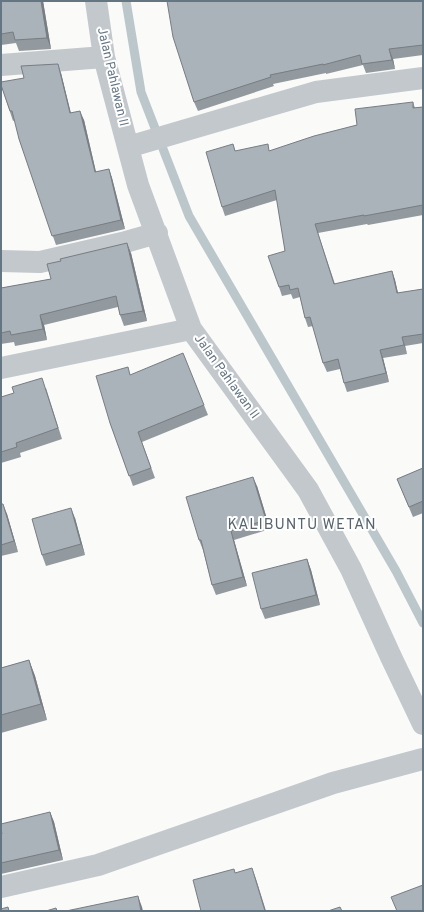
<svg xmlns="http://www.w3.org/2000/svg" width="424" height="912" viewBox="0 0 424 912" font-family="Overpass,sans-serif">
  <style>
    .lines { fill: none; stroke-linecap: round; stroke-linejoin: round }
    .stream { stroke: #bbc7cb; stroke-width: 9 }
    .minor { stroke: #c3c8cc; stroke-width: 22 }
    .wall { fill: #929a9f }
    .shaded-wall { fill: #777d82 }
    .building { fill: #aab3b9; stroke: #777d82 }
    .labels { text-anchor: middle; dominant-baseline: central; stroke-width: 4; stroke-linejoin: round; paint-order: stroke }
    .street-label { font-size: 13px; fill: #657683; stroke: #fff }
    .quarter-label { font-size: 15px; letter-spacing: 1px; fill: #57646e; stroke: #fff }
  </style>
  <rect width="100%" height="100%" fill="#fafaf8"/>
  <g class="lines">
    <!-- stream -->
    <path class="stream" d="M 126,1 L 141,92 L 189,216 L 396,571 L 423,623"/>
    <!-- minor -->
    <path class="minor" d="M 96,1 L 104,57 L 138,185 L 191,329 L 308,490 L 351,569 L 391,657 L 423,724
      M 1,65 L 104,57
      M 128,147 L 316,92 L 423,78
      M 1,261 L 40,262 L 122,243 L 157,233
      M 1,368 L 191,329
      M 1,887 L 98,865 L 333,783 L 423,759"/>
  </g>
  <!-- wall -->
  <path class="wall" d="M 1,1 L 43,1 L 51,49 L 19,51 L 16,43 L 1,45 Z
    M 423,1 L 423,55 L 393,59 L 395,69 L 366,73 L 363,65 L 326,74 L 326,73 L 273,84 L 274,86 L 198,111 L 194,102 Z
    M 61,73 L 71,113 L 84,120 L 96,172 L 109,169 L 112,178 L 125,229 L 56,245 L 19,139 L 15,120 L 13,121 L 1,85 L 24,78 Z
    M 413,102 L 415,108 L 423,107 L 423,215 L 368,225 L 367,224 L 318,233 L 335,284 L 392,271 L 395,280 L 398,293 L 423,289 L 423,343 L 405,346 L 407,354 L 383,358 L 389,382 L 347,392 L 344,383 L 340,369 L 327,372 L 323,363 L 313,326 L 308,327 L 305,318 L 300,297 L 293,299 L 291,294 L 282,296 L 279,287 L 285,251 L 277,200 L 225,216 L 222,207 L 233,144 L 235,151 L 270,151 L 357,125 Z
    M 131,253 L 147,321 L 124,326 L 120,315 L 118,307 L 44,325 L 47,340 L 15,346 L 14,342 L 1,344 L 1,288 L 51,279 Z
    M 130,375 L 204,405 L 208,415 L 142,442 L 155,478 L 133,486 L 110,423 Z
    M 46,388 L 62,439 L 20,453 L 21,457 L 1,463 L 1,397 Z
    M 423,468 L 423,513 L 413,517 L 397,479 Z
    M 257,486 L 270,529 L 234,540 L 247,586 L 216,595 L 212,585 L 203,550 L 199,540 Z
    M 1,504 L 7,514 L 18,552 L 1,556 Z
    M 75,518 L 85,555 L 46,566 L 42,555 Z
    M 307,559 L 311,570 L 320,605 L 265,619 L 261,609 Z
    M 29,660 L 35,676 L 47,720 L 1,733 L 1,668 Z
    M 50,812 L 54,822 L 63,860 L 1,874 L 1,835 Z"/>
  <!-- shaded-wall -->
  <path class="shaded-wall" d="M 41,1 L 43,1 L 51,49 L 47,38 Z
    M 389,49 L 393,59 L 395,69 L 392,60 Z
    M 58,64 L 61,73 L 73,123 L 70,113 Z
    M 80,111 L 84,120 L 98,181 L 95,172 Z
    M 109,169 L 112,178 L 125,229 L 121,220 Z
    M 127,243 L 131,253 L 147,321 L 143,311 Z
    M 392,271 L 395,280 L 400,302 L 397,293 Z
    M 40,315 L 44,325 L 47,340 L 43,329 Z
    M 402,337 L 405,346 L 407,354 L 404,345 Z
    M 380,350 L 383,358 L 389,382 L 386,373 Z
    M 253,477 L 257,486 L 270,529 L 266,520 Z
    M 3,504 L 7,514 L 18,552 L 14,541 Z
    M 71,508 L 75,518 L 85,555 L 81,544 Z
    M 231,531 L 234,540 L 247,586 L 243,577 Z
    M 307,559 L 311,570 L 320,605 L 316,595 Z
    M 29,660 L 35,676 L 47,720 L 41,704 Z
    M 50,812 L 54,822 L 63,860 L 59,850 Z
    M 252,868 L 256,879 L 266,911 L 265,911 Z
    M 138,896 L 142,907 L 143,911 L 141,911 Z"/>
  <!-- building -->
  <path class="building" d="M 1,1 L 41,1 L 47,38 L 15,40 L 13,32 L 1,34 Z
    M 167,1 L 423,1 L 423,45 L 389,49 L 392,60 L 362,64 L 360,55 L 323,65 L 323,64 L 270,75 L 271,77 L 194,102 L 173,37 Z
    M 58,64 L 70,113 L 80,111 L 95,172 L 109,169 L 121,220 L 52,236 L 19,139 L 12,111 L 10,111 L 1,85 L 1,82 L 24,78 L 21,66 Z
    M 413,102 L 413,108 L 423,107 L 423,205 L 364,216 L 364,215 L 315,224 L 334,284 L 392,271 L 397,293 L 423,289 L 423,334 L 402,337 L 404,345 L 380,350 L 386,373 L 344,383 L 338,359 L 323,363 L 310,317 L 305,318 L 298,288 L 290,290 L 289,285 L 279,287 L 268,256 L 285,251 L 275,190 L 222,207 L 206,152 L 233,144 L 235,151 L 268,144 L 269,151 L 314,136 L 357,125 L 355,109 Z
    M 127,243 L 143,311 L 120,315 L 116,296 L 40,315 L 43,329 L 11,335 L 10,331 L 1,333 L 1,288 L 51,279 L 47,264 L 61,261 L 60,259 Z
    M 183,353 L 204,405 L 138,432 L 151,468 L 129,476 L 110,423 L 96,376 L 128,367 L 130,375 Z
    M 42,378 L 58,428 L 16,443 L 17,447 L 1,452 L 1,397 L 14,393 L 12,387 Z
    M 423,468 L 423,501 L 409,507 L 397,479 Z
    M 253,477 L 266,520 L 231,531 L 243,577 L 212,585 L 201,540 L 199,540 L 186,497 Z
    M 1,504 L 3,504 L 14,541 L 1,545 Z
    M 71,508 L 81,544 L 42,555 L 32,519 Z
    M 307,559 L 316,595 L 261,609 L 252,573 Z
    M 29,660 L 41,704 L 1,715 L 1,668 Z
    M 50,812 L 59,850 L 1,863 L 1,835 L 2,834 L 1,830 L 1,824 Z
    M 252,868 L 265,911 L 201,911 L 193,880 L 234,869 L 235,873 Z
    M 423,885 L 423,911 L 397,911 L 391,897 Z
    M 138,896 L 141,911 L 66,911 Z
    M 8,907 L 9,911 L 1,911 L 1,909 Z
    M 340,907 L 342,911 L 328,911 Z
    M 56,908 L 57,911 L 46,911 Z"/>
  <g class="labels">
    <!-- street labels -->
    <g class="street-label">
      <text transform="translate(112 77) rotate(77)">Jalan Pahlawan II</text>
      <text transform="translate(226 377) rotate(54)">Jalan Pahlawan II</text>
    </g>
    <!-- quarter labels -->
    <g class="quarter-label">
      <text x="302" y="525">KALIBUNTU WETAN</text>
    </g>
  </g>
  <!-- border -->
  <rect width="424" height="912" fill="none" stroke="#657683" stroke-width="4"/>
</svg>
